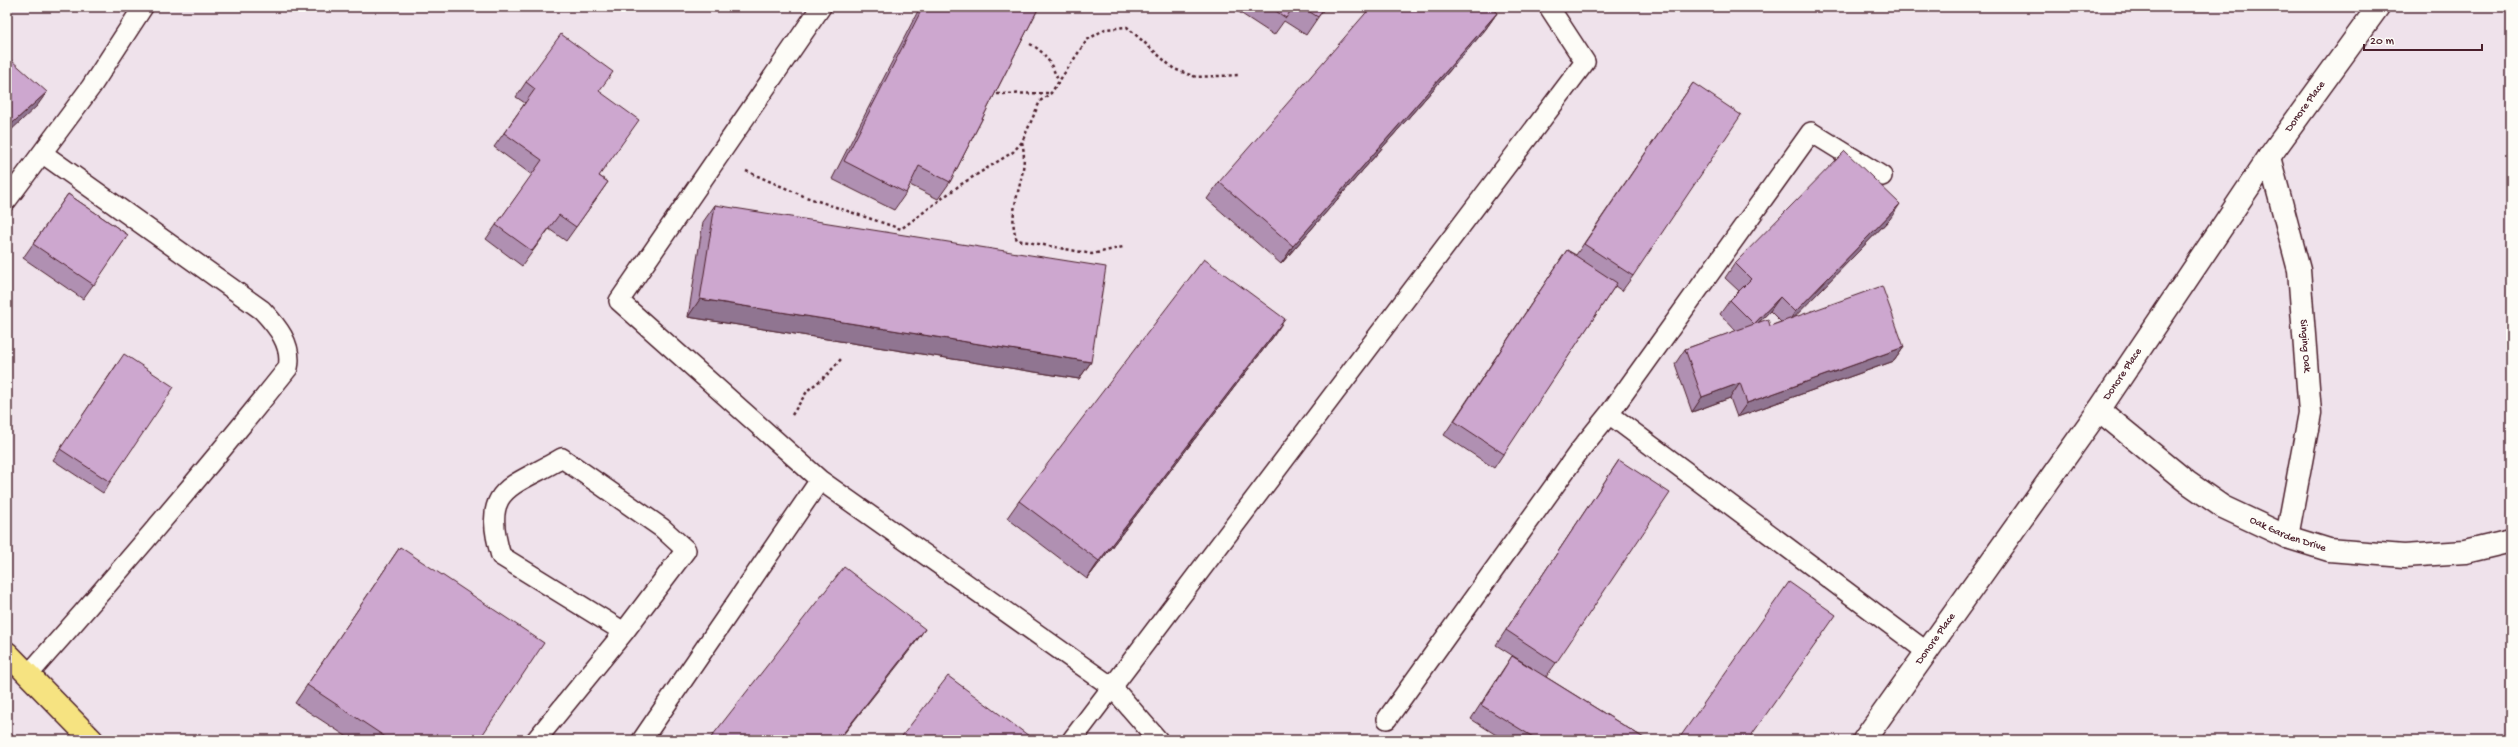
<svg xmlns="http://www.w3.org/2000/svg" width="2518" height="747" viewBox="0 0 2518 747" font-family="'Gochi Hand',sans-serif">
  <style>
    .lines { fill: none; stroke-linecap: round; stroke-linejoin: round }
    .service-casing { stroke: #4a1f2b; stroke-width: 22 }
    .minor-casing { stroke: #4a1f2b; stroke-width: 25 }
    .primary-casing { stroke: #4a1f2b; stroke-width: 25 }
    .path { stroke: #4a1f2b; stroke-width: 2.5; stroke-dasharray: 3 3; stroke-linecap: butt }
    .service { stroke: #fdfcf7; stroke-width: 19 }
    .minor { stroke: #fdfcf7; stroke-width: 22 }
    .primary { stroke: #f6e381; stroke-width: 22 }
    .wall { fill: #b090b2; stroke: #4a1f2b; fill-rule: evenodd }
    .shaded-wall { fill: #907591; stroke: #4a1f2b }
    .building { fill: #cda7cf; stroke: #4a1f2b }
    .labels { text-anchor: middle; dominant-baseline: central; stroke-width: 3; stroke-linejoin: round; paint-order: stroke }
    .street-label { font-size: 11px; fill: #4a1f2b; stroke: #fdfcf7 }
  </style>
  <rect width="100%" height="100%" fill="#efe2eb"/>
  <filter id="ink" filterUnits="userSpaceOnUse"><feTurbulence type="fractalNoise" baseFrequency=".025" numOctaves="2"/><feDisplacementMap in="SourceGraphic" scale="8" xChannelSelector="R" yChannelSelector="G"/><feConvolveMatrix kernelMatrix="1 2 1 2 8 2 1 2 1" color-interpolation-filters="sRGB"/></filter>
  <g filter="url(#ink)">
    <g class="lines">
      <!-- service casing -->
      <g class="service-casing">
        <path id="service" d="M 1882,176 L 1811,132 L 1609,414 L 1927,652
          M 7,200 L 91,87 L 143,7
          M 820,480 L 1112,687 L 1158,740
          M 28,675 C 117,575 204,473 288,368 C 293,345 277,326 262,310 L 42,153
          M 1387,719 L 1580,450 L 1609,414
          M 536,740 L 624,632 L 686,550 L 662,528 L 562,458 C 512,488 480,486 501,556 L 624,632
          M 642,740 L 820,480 L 619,301 L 821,7
          M 1072,740 L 1585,62 L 1549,7"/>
      </g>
      <!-- minor casing -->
      <g class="minor-casing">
        <g id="minor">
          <path id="s1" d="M 2269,157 L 2299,270 L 2310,413 L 2287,537"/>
          <path id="s2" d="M 2099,410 L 2187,482 L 2223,507 L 2287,537 L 2329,550 L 2404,556 L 2465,552 L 2511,541"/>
          <path id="s3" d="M 1864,740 L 2099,410 L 2269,157 L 2378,7"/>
        </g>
      </g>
      <!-- primary casing -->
      <g class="primary-casing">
        <path id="primary" d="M 7,653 L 92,740"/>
      </g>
      <!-- path -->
      <path class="path" d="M 1030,44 C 1046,52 1051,64 1058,80
        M 997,94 L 1050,93
        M 1022,142 C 1031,177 1004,207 1017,240 L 1092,254 L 1123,247
        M 746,171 L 806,197 L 901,229 L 960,185 L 1013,152 L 1022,142 L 1040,101 L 1051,93 L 1087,40 L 1105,29 L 1127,27 L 1174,69 L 1196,77 L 1240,75
        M 792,415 L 808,390 L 827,375 L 841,359"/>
      <!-- service -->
      <use href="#service" class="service"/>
      <!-- minor -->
      <use href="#minor" class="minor"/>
      <!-- primary -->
      <use href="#primary" class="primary"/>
    </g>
    <!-- wall -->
    <path class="wall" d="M 920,7 L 1039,7 L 950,182 L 938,199 L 910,185 L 906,193 L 894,210 L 832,179 Z
      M 1231,7 L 1325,7 L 1306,35 L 1284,21 L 1274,35 Z
      M 1497,13 L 1485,30 L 1281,264 L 1207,199 L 1219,182 Z
      M 526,82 L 599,91 L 599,176 L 608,182 L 566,241 L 549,229 L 522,266 L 486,239 L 532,175 L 494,147 L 525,103 L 516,97 Z
      M 1693,83 L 1633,276 L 1622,291 L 1615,286 L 1494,468 L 1444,435 L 1567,250 L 1576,255 Z
      M 68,194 L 128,235 L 83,299 L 23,258 Z
      M 715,205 L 1091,362 L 1079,379 L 688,317 L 703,222 Z
      M 1890,219 L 1793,318 L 1904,347 L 1894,361 L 1737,417 L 1730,398 L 1692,412 L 1675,364 L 1685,349 L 1736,331 L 1720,314 L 1730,300 L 1739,291 L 1725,278 L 1735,263 ZM 1770,311 L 1781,322 L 1770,326 L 1759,322 Z
      M 1273,337 L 1087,579 L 1007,518 L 1019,501 Z
      M 117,364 L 110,482 L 103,493 L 53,460 Z
      M 1619,460 L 1556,663 L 1546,677 L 1647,740 L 1504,740 L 1471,719 L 1502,671 L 1512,656 L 1532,668 L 1496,645 Z
      M 400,547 L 479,740 L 352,740 L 295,703 Z"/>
    <!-- shaded-wall -->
    <path class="shaded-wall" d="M 1497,13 L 1485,30 L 1281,264 L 1293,246 Z
      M 47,92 L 37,106 L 7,134 L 7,128 Z
      M 1900,204 L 1890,219 L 1785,327 L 1795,312 Z
      M 1780,297 L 1770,311 L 1744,338 L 1754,324 Z
      M 700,299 L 1091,362 L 1079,379 L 688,317 Z
      M 1285,319 L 1273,337 L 1087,579 L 1099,561 Z
      M 1904,347 L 1894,361 L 1737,417 L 1747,403 Z
      M 1740,383 L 1730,398 L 1692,412 L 1702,397 Z
      M 925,629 L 913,646 L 839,740 L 838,740 Z"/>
    <!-- building -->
    <path class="building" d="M 923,7 L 1039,7 L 950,182 L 919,166 L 906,193 L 844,161 Z
      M 1270,7 L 1293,7 L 1286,18 Z
      M 1302,7 L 1325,7 L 1318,17 Z
      M 1371,7 L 1490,7 L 1497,13 L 1293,246 L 1219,182 Z
      M 561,34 L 613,72 L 599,91 L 639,120 L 599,176 L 608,182 L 576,227 L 559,215 L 532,251 L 496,225 L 542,160 L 504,133 L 535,89 L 526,82 Z
      M 11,60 L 47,92 L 7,128 L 7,63 Z
      M 1693,83 L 1741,115 L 1633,276 L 1584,244 Z
      M 1845,151 L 1900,204 L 1795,312 L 1780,297 L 1754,324 L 1730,300 L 1751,279 L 1735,263 Z
      M 68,194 L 128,235 L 94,285 L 33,244 Z
      M 715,205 L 1106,267 L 1091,362 L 700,299 Z
      M 1567,250 L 1617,283 L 1504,454 L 1454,421 Z
      M 1204,259 L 1285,319 L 1099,561 L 1019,501 Z
      M 1882,286 L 1904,347 L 1747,403 L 1740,383 L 1702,397 L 1685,349 L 1768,319 L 1770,326 Z
      M 124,354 L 174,387 L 110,482 L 60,449 Z
      M 1619,460 L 1670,493 L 1556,663 L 1506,630 Z
      M 400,547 L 544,643 L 479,740 L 390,740 L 307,685 Z
      M 844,567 L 925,629 L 838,740 L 709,740 Z
      M 1789,582 L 1836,615 L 1748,740 L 1678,740 Z
      M 1512,656 L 1647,740 L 1538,740 L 1481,705 Z
      M 948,676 L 1029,736 L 1026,740 L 899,740 Z"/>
  </g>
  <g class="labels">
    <!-- street labels -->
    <g class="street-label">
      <text stroke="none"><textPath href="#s3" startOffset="772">Donore Place</textPath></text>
      <text stroke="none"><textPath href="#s1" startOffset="193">Singing Oak</textPath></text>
      <text stroke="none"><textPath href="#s3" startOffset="448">Donore Place</textPath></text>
      <text stroke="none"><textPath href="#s2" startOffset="228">Oak Garden Drive</textPath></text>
      <text stroke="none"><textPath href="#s3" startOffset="124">Donore Place</textPath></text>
    </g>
  </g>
  <!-- margin -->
  <rect width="2518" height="747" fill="none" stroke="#fdfcf7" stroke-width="24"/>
  <rect x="12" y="12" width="2494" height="723" fill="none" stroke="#4a1f2b" stroke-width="1.5" filter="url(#ink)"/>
  <!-- scale -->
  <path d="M2364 44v6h118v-6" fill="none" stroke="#4a1f2b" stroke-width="2"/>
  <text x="2370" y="44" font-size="12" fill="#4a1f2b" stroke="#fdfcf7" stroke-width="3" paint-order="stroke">20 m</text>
</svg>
